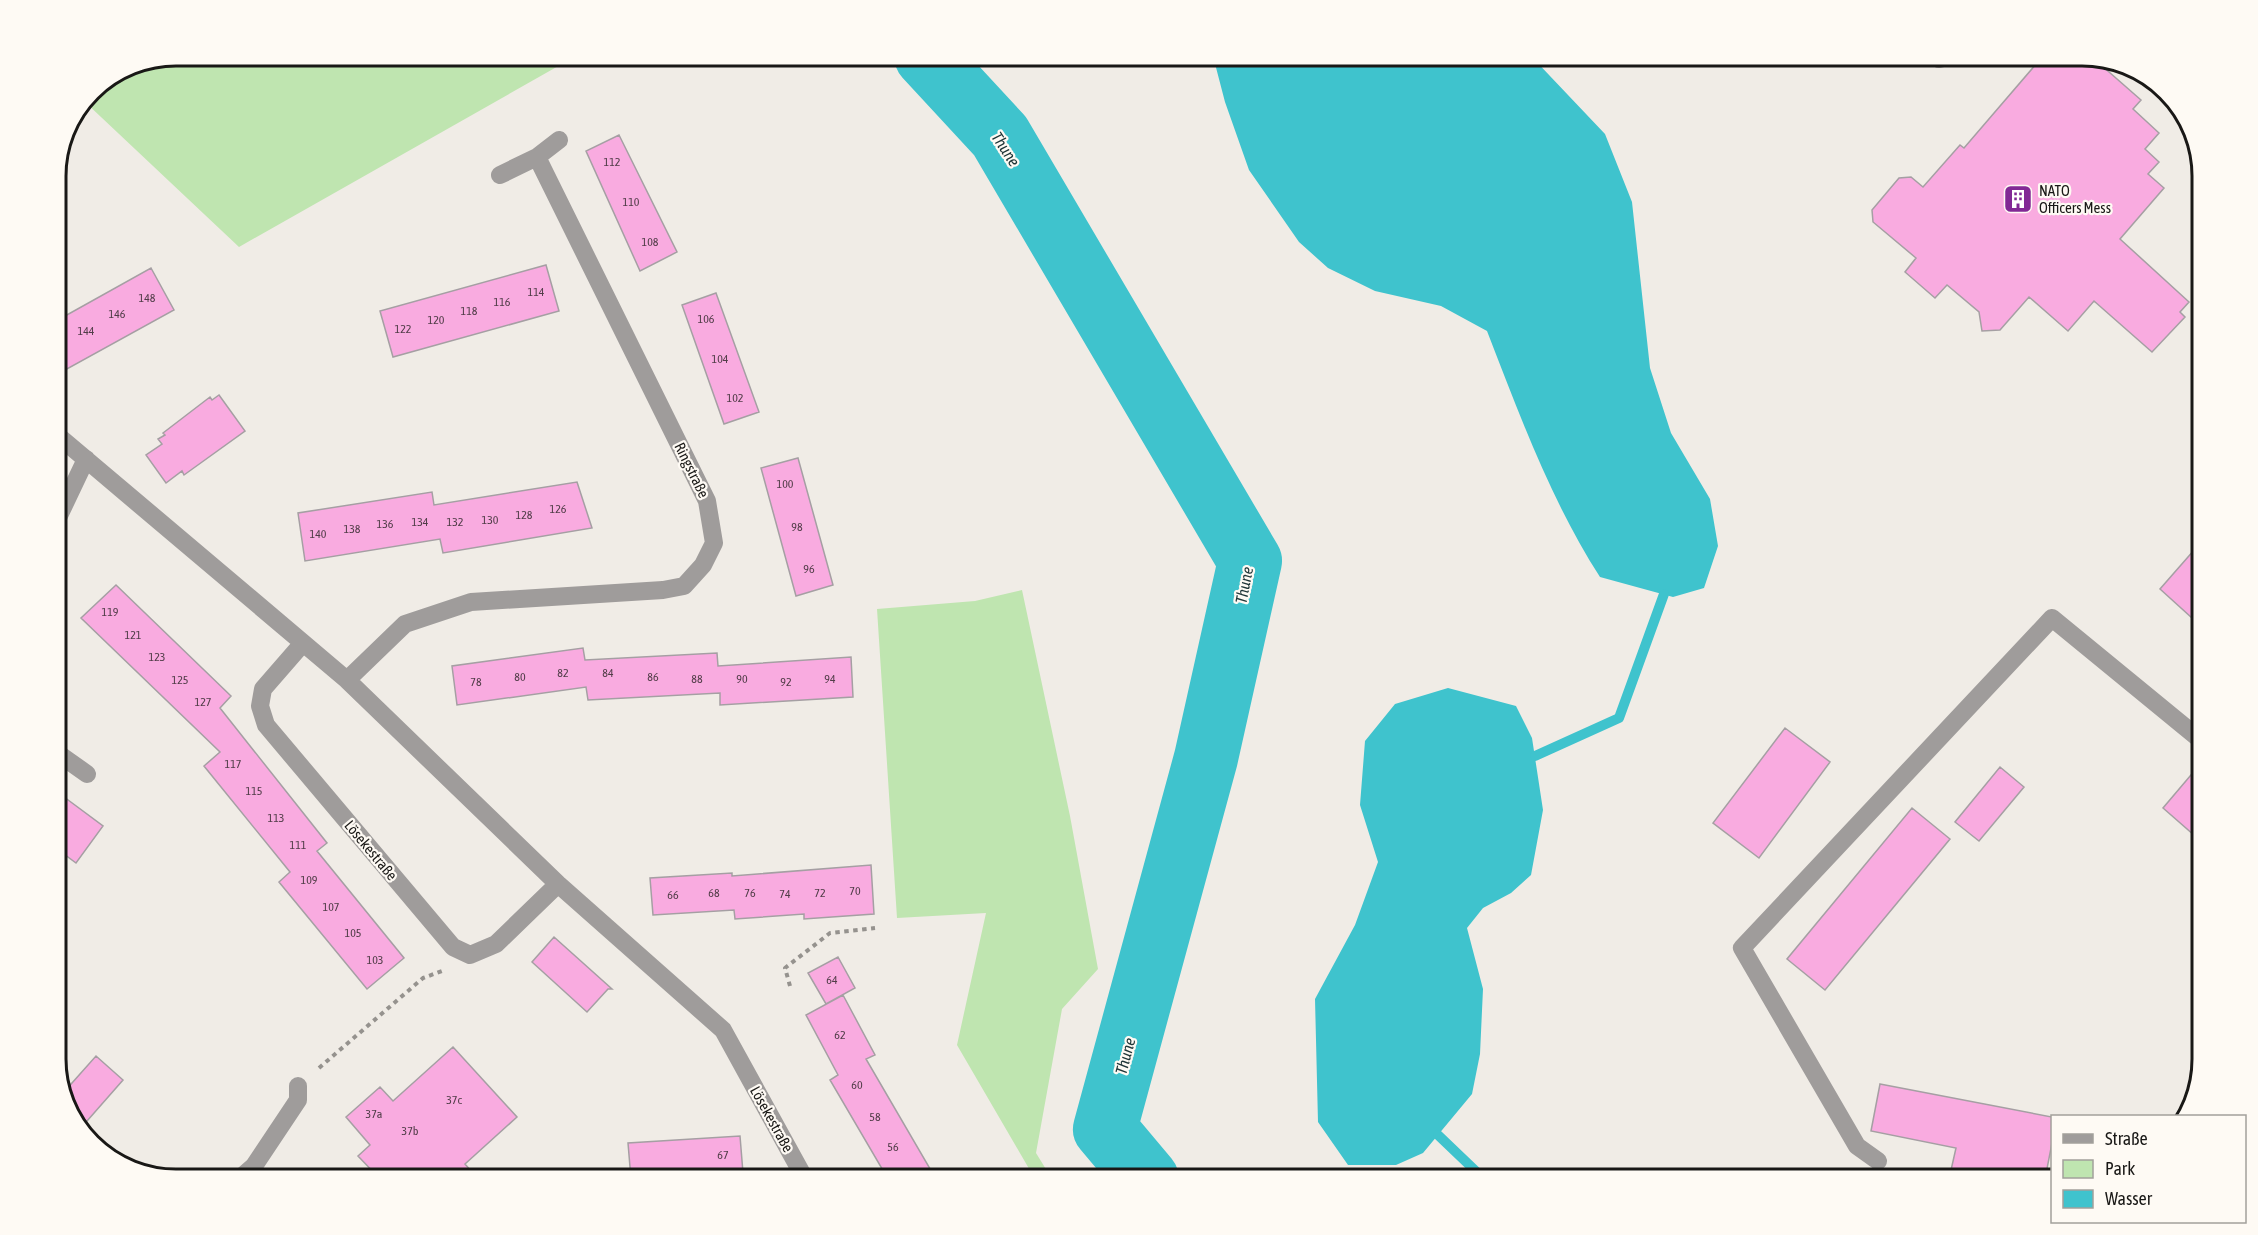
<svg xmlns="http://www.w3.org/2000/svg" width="2258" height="1235" viewBox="0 0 2258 1235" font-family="'Asap Condensed',sans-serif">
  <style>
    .green { fill: #bfe5b0 }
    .water { fill: #3fc3cd }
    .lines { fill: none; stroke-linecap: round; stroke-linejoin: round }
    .stream { stroke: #3fc3cd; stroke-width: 10 }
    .river { stroke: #3fc3cd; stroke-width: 64 }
    .building { fill: #f9abe0; stroke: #a59fa3; stroke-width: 1.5 }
    .path { stroke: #95928e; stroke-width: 4; stroke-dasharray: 4.5 4.5; stroke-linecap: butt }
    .lane { stroke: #9f9c9b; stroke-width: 18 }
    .street { stroke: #9f9c9b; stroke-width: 18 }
    .labels { text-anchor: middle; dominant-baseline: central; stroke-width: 4.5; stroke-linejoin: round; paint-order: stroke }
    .number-label { font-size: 12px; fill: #513d48 }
    .poi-label { font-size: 15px; fill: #191816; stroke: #fefaf4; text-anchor: start }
    .street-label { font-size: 15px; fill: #191816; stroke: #fefaf4 }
    .water-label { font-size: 16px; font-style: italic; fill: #203638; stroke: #fefaf4 }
    .rim { fill: none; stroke: #191816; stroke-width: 3 }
  </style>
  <rect width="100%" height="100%" fill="#f0ece6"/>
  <!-- green -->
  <path class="green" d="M 176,56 L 576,56 L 239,247 L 84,101 C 105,70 142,62 176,56 Z
    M 1022,590 L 1070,816 L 1098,969 L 1062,1009 L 1036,1153 L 1052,1179 L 1035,1179 L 957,1045 L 986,913 L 897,918 L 877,609 L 975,601 Z"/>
  <!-- water -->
  <path class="water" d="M 1213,56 L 1531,56 L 1605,134 L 1632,202 L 1650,368 L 1671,433 L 1710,499 L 1718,546 L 1704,588 L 1673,597 L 1600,577 C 1551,501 1520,416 1487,331 L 1441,306 L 1375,291 L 1328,268 L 1299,242 L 1249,170 L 1225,102 Z
    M 1448,688 L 1516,706 L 1532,738 L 1543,810 L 1531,875 L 1511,893 L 1483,908 L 1467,928 L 1483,989 L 1480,1054 L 1472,1094 L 1423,1153 L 1396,1165 L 1348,1165 L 1318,1122 L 1315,999 L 1355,925 L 1378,862 L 1360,805 L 1365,741 L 1395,704 Z"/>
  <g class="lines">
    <!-- stream -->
    <path class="stream" d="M 1535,756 L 1619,718 L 1664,594
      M 1438,1135 L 1484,1179"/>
    <!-- river -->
    <path class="river" d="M 926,56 L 1000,136 L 1250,561 L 1206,758 L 1105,1129 L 1147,1179"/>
  </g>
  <!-- building -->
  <path class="building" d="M 2043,56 L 2093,58 L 2141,100 L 2133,109 L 2159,133 L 2145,149 L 2159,162 L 2148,174 L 2164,188 L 2120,239 L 2189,302 L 2180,312 L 2185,317 L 2152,352 L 2094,301 L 2068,331 L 2029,297 L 2000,330 L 1982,331 L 1979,312 L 1947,285 L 1935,298 L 1905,272 L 1916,258 L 1873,222 L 1872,210 L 1899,178 L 1911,177 L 1923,187 L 1960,145 L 1964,148 Z
    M 619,135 L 677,252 L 640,271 L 586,151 Z
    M 546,265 L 559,311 L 393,357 L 380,311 Z
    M 151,268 L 174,310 L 56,375 L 56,321 Z
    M 716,293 L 759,412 L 724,424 L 682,305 Z
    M 219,395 L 245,431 L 184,475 L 182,471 L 166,483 L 146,455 L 162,444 L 158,439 L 165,435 L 163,433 L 210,397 L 212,400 Z
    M 798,458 L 833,585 L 796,596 L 761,468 Z
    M 577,482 L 592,528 L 443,553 L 440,539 L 305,561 L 298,513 L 432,492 L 434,505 Z
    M 2202,541 L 2202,627 L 2160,589 Z
    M 116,585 L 231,696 L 220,708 L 327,843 L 317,851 L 404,958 L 367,989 L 279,882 L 290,872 L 204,766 L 220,752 L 81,618 Z
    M 583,648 L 585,660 L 717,653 L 718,666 L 851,657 L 853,697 L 720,705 L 720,693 L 588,700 L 586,687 L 457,705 L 452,666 Z
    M 1785,728 L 1830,762 L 1759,858 L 1713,823 Z
    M 2202,762 L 2202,842 L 2163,808 Z
    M 2000,767 L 2024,787 L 1979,841 L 1955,822 Z
    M 56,791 L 103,826 L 76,863 L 56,848 Z
    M 1912,808 L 1950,839 L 1825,990 L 1787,959 Z
    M 871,865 L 874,914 L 804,919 L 804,914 L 735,919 L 734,910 L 653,915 L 650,878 L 732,873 L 732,876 Z
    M 554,937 L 612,989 L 608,989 L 587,1012 L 532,962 Z
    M 838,957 L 855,988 L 826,1004 L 808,973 Z
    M 843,995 L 875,1055 L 866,1059 L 936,1179 L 888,1179 L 830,1080 L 838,1075 L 806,1015 Z
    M 453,1047 L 517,1117 L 465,1164 L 478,1179 L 380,1179 L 358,1156 L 370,1145 L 346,1117 L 380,1087 L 393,1101 Z
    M 96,1056 L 123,1080 L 80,1129 L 76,1126 L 64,1092 Z
    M 1880,1084 L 2052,1117 L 2052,1143 L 2045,1179 L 1949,1179 L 1956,1148 L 1871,1131 Z
    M 740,1136 L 743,1173 L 631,1179 L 628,1143 Z"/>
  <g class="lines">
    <!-- path -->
    <path class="path" d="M 790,986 L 785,968 L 830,933 L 875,928
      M 319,1068 L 423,978 L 442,971"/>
    <!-- lane -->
    <path class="lane" d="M 1935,56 L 1939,59 L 1950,56
      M 1878,1161 L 1857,1146 L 1742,948 L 2052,618 L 2202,741"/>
    <!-- street -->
    <path class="street" d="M 500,175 L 537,157
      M 56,434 L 347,680 L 558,884 L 723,1030 L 805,1179
      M 56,522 L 86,459
      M 303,643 L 263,689 L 260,706 L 266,725 L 453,947 L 470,955 L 496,944 L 558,884
      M 347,680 L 405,624 L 471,602 L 663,590 L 684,586 L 703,565 L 714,543 L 707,501 L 537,157 L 559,140
      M 56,752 L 87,774
      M 239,1179 L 254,1166 L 298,1100 L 298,1086"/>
  </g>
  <!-- icons -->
  <defs>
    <g id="building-square" transform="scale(1.5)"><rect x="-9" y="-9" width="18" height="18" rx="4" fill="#822895" stroke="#fefaf4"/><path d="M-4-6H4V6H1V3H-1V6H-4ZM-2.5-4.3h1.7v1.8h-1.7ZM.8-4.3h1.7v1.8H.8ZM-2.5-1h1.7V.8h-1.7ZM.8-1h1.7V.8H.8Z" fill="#fff"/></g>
  </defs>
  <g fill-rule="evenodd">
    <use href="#building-square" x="2018" y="199"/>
  </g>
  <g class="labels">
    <!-- number labels -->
    <g class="number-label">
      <text x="612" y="162">112</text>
      <text x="631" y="202">110</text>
      <text x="650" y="242">108</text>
      <text x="536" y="292">114</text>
      <text x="147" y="298">148</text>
      <text x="502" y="302">116</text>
      <text x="469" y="311">118</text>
      <text x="117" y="314">146</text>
      <text x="706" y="319">106</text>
      <text x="436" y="320">120</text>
      <text x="403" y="329">122</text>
      <text x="86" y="331">144</text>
      <text x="720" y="359">104</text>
      <text x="735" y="398">102</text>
      <text x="785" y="484">100</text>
      <text x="558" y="509">126</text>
      <text x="524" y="515">128</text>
      <text x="490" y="520">130</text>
      <text x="420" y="522">134</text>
      <text x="455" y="522">132</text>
      <text x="385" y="524">136</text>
      <text x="797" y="527">98</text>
      <text x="352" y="529">138</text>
      <text x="318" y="534">140</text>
      <text x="809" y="569">96</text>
      <text x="110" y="612">119</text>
      <text x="133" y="635">121</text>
      <text x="157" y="657">123</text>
      <text x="563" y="673">82</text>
      <text x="608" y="673">84</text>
      <text x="520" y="677">80</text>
      <text x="653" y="677">86</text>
      <text x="697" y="679">88</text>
      <text x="742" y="679">90</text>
      <text x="830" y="679">94</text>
      <text x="180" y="680">125</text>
      <text x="476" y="682">78</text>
      <text x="786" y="682">92</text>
      <text x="203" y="702">127</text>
      <text x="233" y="764">117</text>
      <text x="254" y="791">115</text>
      <text x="276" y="818">113</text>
      <text x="298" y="845">111</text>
      <text x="309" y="880">109</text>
      <text x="855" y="891">70</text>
      <text x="714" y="893">68</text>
      <text x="750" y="893">76</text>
      <text x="820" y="893">72</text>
      <text x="785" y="894">74</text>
      <text x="673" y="895">66</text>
      <text x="331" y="907">107</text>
      <text x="353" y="933">105</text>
      <text x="375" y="960">103</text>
      <text x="832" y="980">64</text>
      <text x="840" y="1035">62</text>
      <text x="857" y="1085">60</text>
      <text x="454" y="1100">37c</text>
      <text x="374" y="1114">37a</text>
      <text x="875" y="1117">58</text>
      <text x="410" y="1131">37b</text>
      <text x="893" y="1147">56</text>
      <text x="723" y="1155">67</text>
    </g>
    <!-- poi labels -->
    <g class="poi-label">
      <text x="2039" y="190">NATO<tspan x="2039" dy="17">Officers Mess</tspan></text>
    </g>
    <!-- street labels -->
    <g class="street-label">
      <text transform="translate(692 470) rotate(64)">Ringstraße</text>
      <text transform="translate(371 850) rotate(50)">Lösekestraße</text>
      <text transform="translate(772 1119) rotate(61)">Lösekestraße</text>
    </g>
    <!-- water labels -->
    <g class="water-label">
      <text transform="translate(1006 149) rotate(57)">Thune</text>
      <text transform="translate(1244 585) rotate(-79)">Thune</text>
      <text transform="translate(1125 1056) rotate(-75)">Thune</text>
    </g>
  </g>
  <!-- crop -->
  <path d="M0 0H2258V1235H0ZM176 66H2082A110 110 0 0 1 2192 176V1059A110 110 0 0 1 2082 1169H176A110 110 0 0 1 66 1059V176A110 110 0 0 1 176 66Z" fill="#fefaf4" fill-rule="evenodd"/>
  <path class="rim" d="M176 66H2082A110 110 0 0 1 2192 176V1059A110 110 0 0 1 2082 1169H176A110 110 0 0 1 66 1059V176A110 110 0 0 1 176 66Z"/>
  <!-- legend -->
  <rect x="2051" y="1115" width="195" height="108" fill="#fefaf4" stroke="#a2a09b" stroke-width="1.5"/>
  <rect x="2063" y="1134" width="30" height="9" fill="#9f9c9b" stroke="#a2a09b" stroke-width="1.5"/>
  <text x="2105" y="1145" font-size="18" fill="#191816">Straße</text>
  <rect x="2063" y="1160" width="30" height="18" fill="#bfe5b0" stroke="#a2a09b" stroke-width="1.5"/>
  <text x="2105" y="1175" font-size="18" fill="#191816">Park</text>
  <rect x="2063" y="1190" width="30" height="18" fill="#3fc3cd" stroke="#a2a09b" stroke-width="1.5"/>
  <text x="2105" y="1205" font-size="18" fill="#191816">Wasser</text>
</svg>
